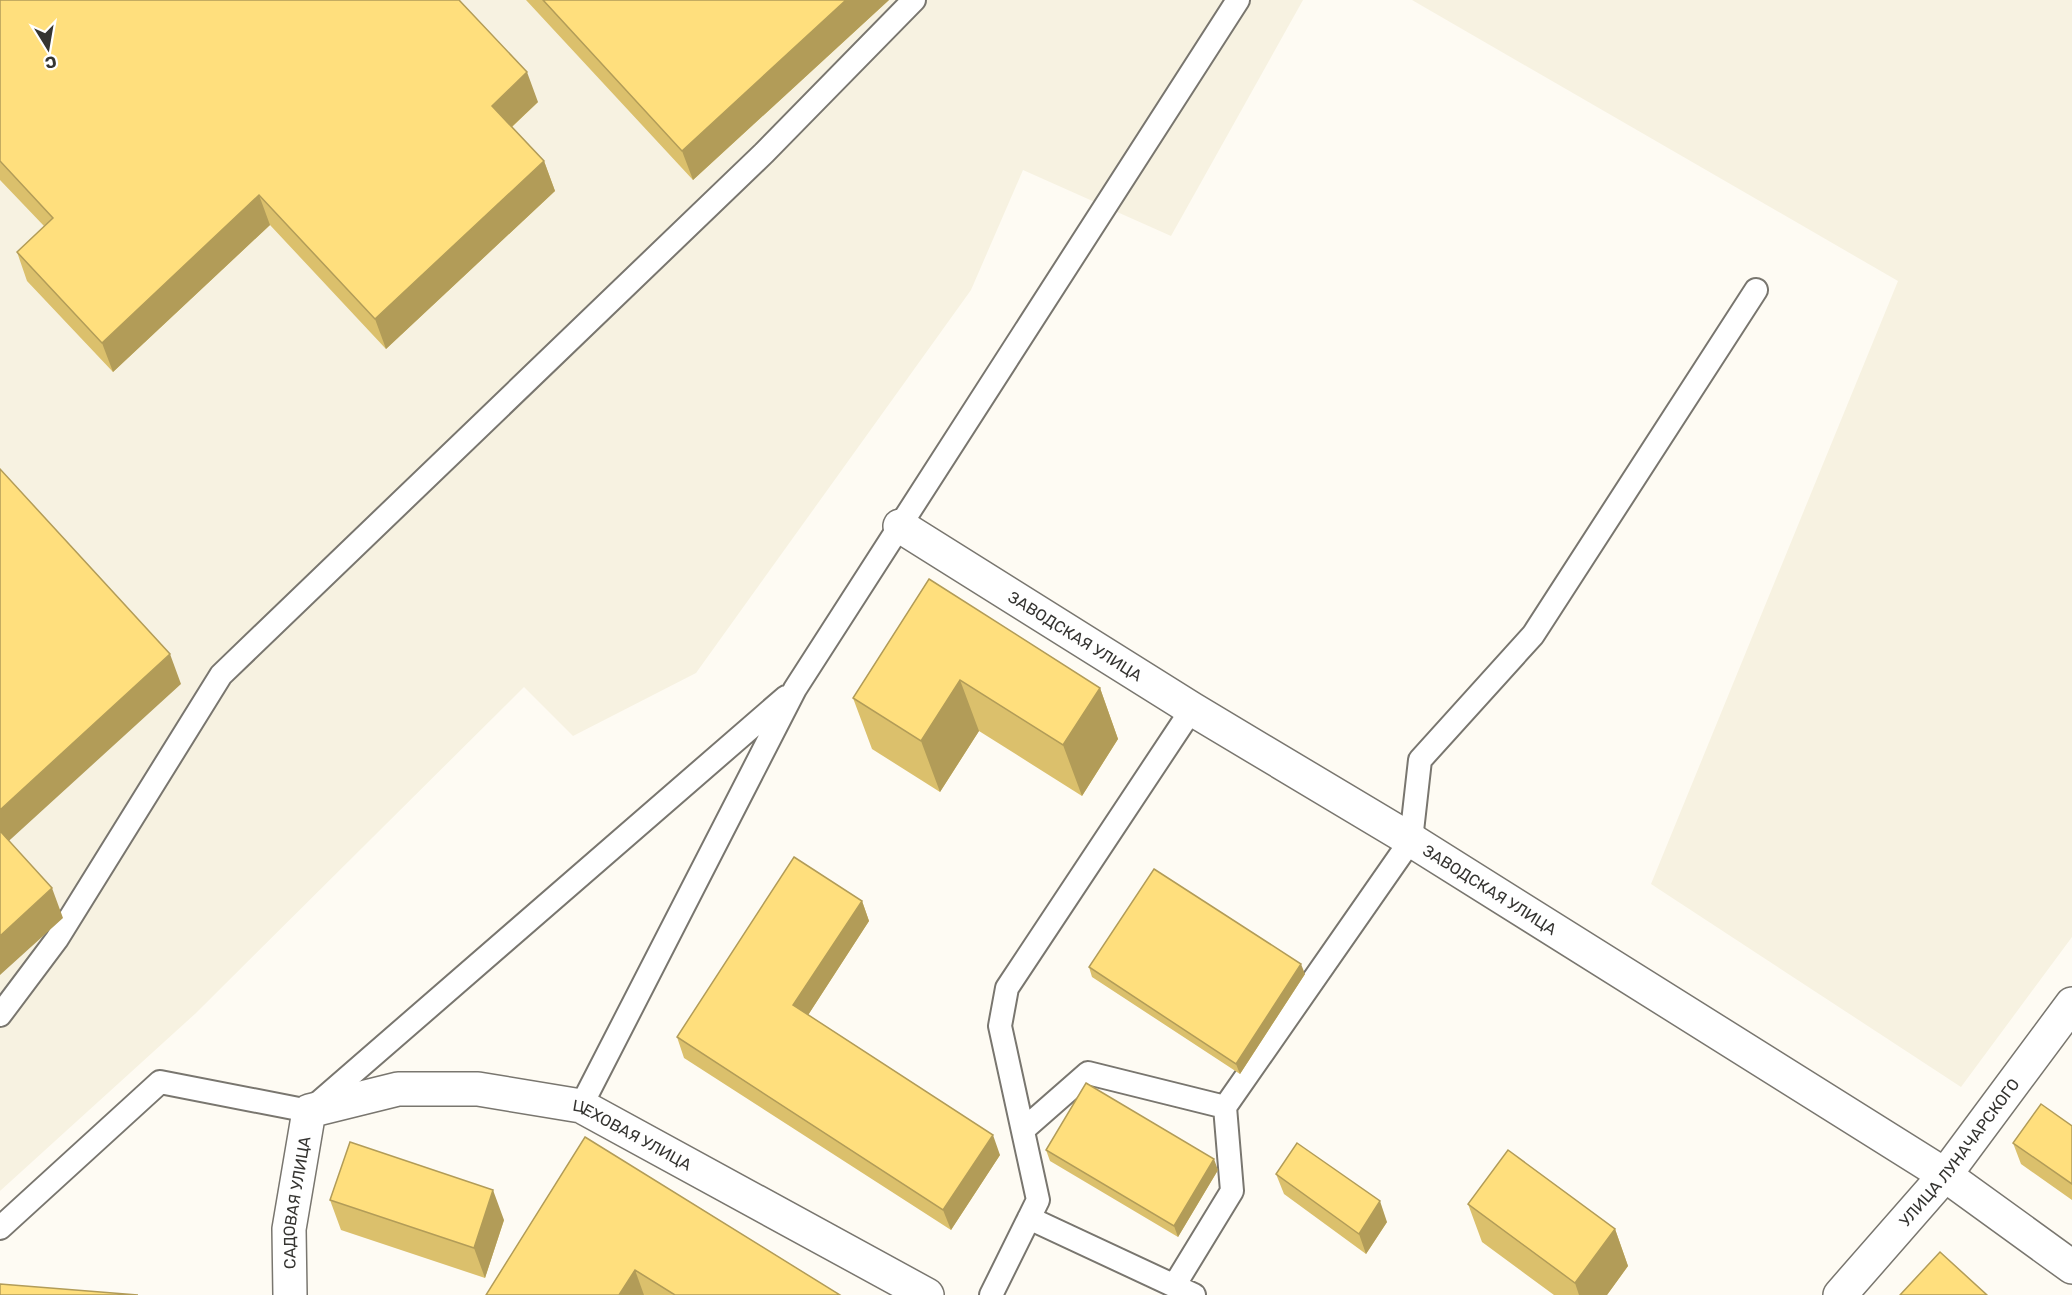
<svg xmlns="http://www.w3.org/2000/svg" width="2072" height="1295" viewBox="0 0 2072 1295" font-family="Rubik,sans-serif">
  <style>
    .built { fill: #f7f2e1 }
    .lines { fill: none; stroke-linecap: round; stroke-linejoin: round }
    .service-casing { stroke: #79766f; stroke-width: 26 }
    .minor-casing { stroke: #79766f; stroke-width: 36 }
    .tertiary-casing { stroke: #79766f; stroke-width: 36 }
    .service { stroke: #fff; stroke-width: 22 }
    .minor { stroke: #fff; stroke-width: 33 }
    .tertiary { stroke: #fff; stroke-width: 33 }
    .wall { fill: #dbc06c }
    .shaded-wall { fill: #b29c58 }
    .building { fill: #ffdf7d; stroke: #b29c58; stroke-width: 1.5 }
    .labels { text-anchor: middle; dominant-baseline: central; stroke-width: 6; stroke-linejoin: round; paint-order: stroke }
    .street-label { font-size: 16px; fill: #353431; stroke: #fff }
  </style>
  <rect width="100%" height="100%" fill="#fefbf3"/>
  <!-- built -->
  <path class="built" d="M 0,0 L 1303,0 L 1171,236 L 1023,170 L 971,290 L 696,673 L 573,736 L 524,687 L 196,1013 L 0,1191 Z
    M 1412,0 L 2072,0 L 2072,937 L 1961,1087 L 1651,884 L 1898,281 Z"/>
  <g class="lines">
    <!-- service casing -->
    <g class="service-casing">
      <path id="service" d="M 0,1015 L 57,939 L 221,675 L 764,153 L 914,0
        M 581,1106 L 795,689 L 1238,0
        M 1023,1130 L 1088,1073 L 1225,1107 L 1411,840 L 1420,760 L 1533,635 L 1756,290
        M 1029,1218 L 1194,1295
        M 0,1228 L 160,1082 L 309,1111 L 786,697
        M 1174,1286 L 1232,1191 L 1225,1107
        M 991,1295 L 1038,1200 L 1000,1026 L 1007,988 L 1192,709"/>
    </g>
    <!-- minor casing -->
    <g class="minor-casing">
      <g id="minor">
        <path id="s1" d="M 900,526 L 1192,709 L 1411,840 L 1945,1175 L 2072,1267"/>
      </g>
    </g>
    <!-- tertiary casing -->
    <g class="tertiary-casing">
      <g id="tertiary">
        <path id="s2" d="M 290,1295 L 289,1229 L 309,1111 L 398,1089 L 478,1089 L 581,1106 L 927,1295"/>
        <path id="s3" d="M 1840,1295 L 1945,1175 L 2072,1004"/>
      </g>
    </g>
    <!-- service -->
    <use href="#service" class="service"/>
    <!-- minor -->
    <use href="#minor" class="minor"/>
    <!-- tertiary -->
    <use href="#tertiary" class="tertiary"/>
  </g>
  <!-- wall -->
  <path class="wall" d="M 0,0 L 538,102 L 512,127 L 544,161 L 555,191 L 386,349 L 270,225 L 113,372 L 27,281 L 17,252 L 44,226 L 0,180 Z
    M 526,0 L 889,0 L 693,180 Z
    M 929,579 L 1100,688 L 1118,739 L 1082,796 L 979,731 L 940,792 L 872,749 L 853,698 Z
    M 862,901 L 869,921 L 808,1015 L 1000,1155 L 951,1230 L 684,1058 L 677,1037 Z
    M 1089,967 L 1305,974 L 1240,1074 L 1092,977 Z
    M 2072,1126 L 2072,1200 L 2021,1164 L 2013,1143 Z
    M 585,1137 L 840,1295 L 486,1295 Z
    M 1046,1150 L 1218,1170 L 1178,1237 L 1050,1161 Z
    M 1276,1174 L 1387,1222 L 1366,1254 L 1284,1194 Z
    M 330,1200 L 504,1220 L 485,1278 L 341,1230 Z
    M 1468,1204 L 1615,1229 L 1628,1266 L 1607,1295 L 1554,1295 L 1482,1242 Z"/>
  <!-- shaded-wall -->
  <path class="shaded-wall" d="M 846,0 L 889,0 L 693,180 L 682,151 Z
    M 527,72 L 538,102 L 503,135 L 492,106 Z
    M 544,161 L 555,191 L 386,349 L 375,319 Z
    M 259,195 L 270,225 L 113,372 L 102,343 Z
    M 170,654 L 181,684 L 0,849 L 0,810 Z
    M 960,680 L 979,731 L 940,792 L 921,741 Z
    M 1100,688 L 1118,739 L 1082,796 L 1063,745 Z
    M 52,888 L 63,918 L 0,975 L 0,936 Z
    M 862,901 L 869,921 L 801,1026 L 793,1005 Z
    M 1301,964 L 1305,974 L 1240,1074 L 1236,1064 Z
    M 993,1135 L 1000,1155 L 951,1230 L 943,1210 Z
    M 1214,1159 L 1218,1170 L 1178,1237 L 1174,1226 Z
    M 493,1190 L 504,1220 L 485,1278 L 474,1248 Z
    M 1380,1201 L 1387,1222 L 1366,1254 L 1359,1234 Z
    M 1615,1229 L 1628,1266 L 1607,1295 L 1579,1295 L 1575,1283 Z
    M 635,1270 L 644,1295 L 619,1295 Z"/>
  <!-- building -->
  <path class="building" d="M 0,0 L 459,0 L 527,72 L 492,106 L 544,161 L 375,319 L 259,195 L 102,343 L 17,252 L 53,218 L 0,161 Z
    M 543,0 L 846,0 L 682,151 Z
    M 0,469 L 170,654 L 0,810 Z
    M 929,579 L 1100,688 L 1063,745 L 960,680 L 921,741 L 853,698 Z
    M 0,831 L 52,888 L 0,936 Z
    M 794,857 L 862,901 L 793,1005 L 993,1135 L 943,1210 L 677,1037 Z
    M 1154,869 L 1301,964 L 1236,1064 L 1089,967 Z
    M 1086,1083 L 1214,1159 L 1174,1226 L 1046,1150 Z
    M 2041,1104 L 2072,1126 L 2072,1184 L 2013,1143 Z
    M 585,1137 L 840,1295 L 675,1295 L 635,1270 L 619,1295 L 486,1295 Z
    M 350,1142 L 493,1190 L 474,1248 L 330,1200 Z
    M 1297,1143 L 1380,1201 L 1359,1234 L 1276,1174 Z
    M 1508,1150 L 1615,1229 L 1575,1283 L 1468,1204 Z
    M 1940,1252 L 1987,1295 L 1900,1295 Z
    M 0,1284 L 138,1295 L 0,1295 Z"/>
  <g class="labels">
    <!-- street labels -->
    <g class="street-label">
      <text stroke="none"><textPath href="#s1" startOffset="207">ЗАВОДСКАЯ УЛИЦА</textPath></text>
      <text stroke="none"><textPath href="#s1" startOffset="693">ЗАВОДСКАЯ УЛИЦА</textPath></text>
      <text stroke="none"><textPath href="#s2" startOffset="520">ЦЕХОВАЯ УЛИЦА</textPath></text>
      <text stroke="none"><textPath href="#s3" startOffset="186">УЛИЦА ЛУНАЧАРСКОГО</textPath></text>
      <text stroke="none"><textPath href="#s2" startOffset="93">САДОВАЯ УЛИЦА</textPath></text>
    </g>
  </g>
  <!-- north arrow -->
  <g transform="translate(48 48) rotate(169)" stroke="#ffffff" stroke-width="4.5" paint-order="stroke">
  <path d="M0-4.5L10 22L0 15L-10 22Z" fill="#353431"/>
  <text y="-9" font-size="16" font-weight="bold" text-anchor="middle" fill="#353431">С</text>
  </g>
</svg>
